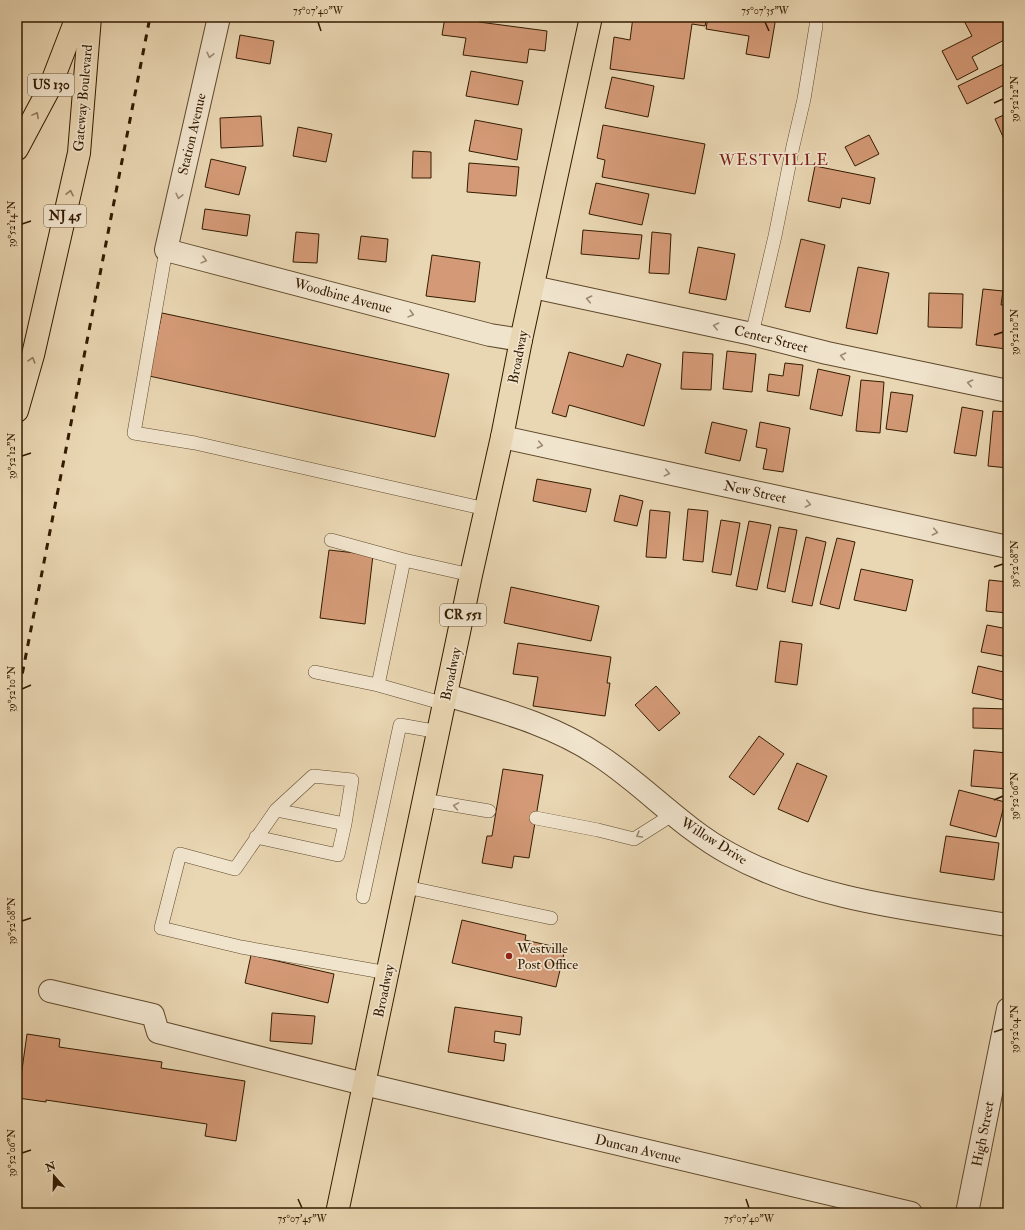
<svg xmlns="http://www.w3.org/2000/svg" width="1025" height="1230" viewBox="0 0 1025 1230" font-family="'IM FELL Double Pica',serif">
  <style>
    .building { fill: #d49a77; stroke: #331b00 }
    .lines { fill: none; stroke-linecap: round; stroke-linejoin: round }
    .service-casing { stroke: #604a2c; stroke-width: 14 }
    .minor-casing { stroke: #604a2c; stroke-width: 24 }
    .primary-casing { stroke: #331b00; stroke-width: 24 }
    .trunk-casing { stroke: #331b00; stroke-width: 24 }
    .service { stroke: #f1e4cd; stroke-width: 13 }
    .minor { stroke: #f1e4cd; stroke-width: 22 }
    .primary { stroke: #e9d6b2; stroke-width: 22 }
    .trunk { stroke: #e9d6b2; stroke-width: 22 }
    .rail { stroke: #331b00; stroke-width: 3; stroke-dasharray: 7 7; stroke-linecap: butt }
    .oneway { stroke: #9c8a71 }
    .oneway2 { stroke: #8e7859 }
    .ticks { fill: none; stroke: #331b00; stroke-width: 1.5 }
    .poi-dot { fill: #8f2418; stroke: #f1e4cd; stroke-width: 1.5 }
    .labels { text-anchor: middle; dominant-baseline: central; stroke-width: 3.5; stroke-linejoin: round; paint-order: stroke }
    .shield { fill: #f1e4cd; stroke: #6c573e; stroke-width: 1 }
    .shield-label { font-size: 13px; font-weight: bold; fill: #331b00 }
    .street-label { font-size: 14px; fill: #331b00; stroke: #f1e4cd }
    .poi-label { font-size: 14px; fill: #331b00; stroke: #f1e4cd; text-anchor: start }
    .quarter-label { font-size: 16px; letter-spacing: 1px; fill: #7a1f14; stroke: #f1e4cd }
    .neatline { fill: none; stroke: #331b00; stroke-width: 1.5 }
    .ticks-label { font-size: 10px; text-anchor: middle; fill: #331b00 }
  </style>
  <rect width="100%" height="100%" fill="#e9d6b2"/>
  <filter id="stains"><feTurbulence type="fractalNoise" baseFrequency=".005" numOctaves="4"/><feColorMatrix values="0 0 0 0 .2 0 0 0 0 .09 0 0 0 0 .02 0 0 0 .5 -.17"/></filter>
  <radialGradient id="worn" r=".72"><stop offset=".6" stop-color="#630" stop-opacity="0"/><stop offset="1" stop-color="#630" stop-opacity=".3"/></radialGradient>
  <!-- building -->
  <path class="building" d="M 445,17 L 479,17 L 479,22 L 547,31 L 545,51 L 529,49 L 527,63 L 463,55 L 466,38 L 442,35 Z
    M 633,17 L 707,17 L 705,26 L 692,24 L 684,79 L 610,69 L 614,37 L 630,40 Z
    M 708,17 L 776,17 L 769,58 L 746,54 L 749,36 L 706,29 Z
    M 962,17 L 1008,17 L 1008,38 L 972,57 L 978,69 L 957,80 L 942,51 L 972,36 Z
    M 240,35 L 274,41 L 270,64 L 236,58 Z
    M 1008,62 L 1008,83 L 967,104 L 958,86 Z
    M 471,71 L 523,81 L 518,105 L 466,96 Z
    M 612,77 L 654,86 L 648,117 L 605,108 Z
    M 1008,113 L 1008,137 L 1004,139 L 995,119 Z
    M 261,116 L 263,146 L 221,148 L 220,118 Z
    M 475,120 L 522,129 L 517,160 L 469,151 Z
    M 603,125 L 705,144 L 695,194 L 602,177 L 605,160 L 597,158 Z
    M 298,127 L 332,134 L 326,162 L 293,156 Z
    M 869,135 L 879,154 L 855,166 L 845,147 Z
    M 413,151 L 431,152 L 431,178 L 412,178 Z
    M 211,159 L 246,167 L 239,195 L 205,187 Z
    M 469,163 L 519,167 L 516,196 L 467,192 Z
    M 815,166 L 875,178 L 870,204 L 842,198 L 840,208 L 808,201 Z
    M 596,183 L 649,194 L 642,225 L 589,214 Z
    M 205,209 L 250,215 L 247,236 L 202,229 Z
    M 583,230 L 642,235 L 639,259 L 581,254 Z
    M 296,232 L 319,234 L 317,263 L 293,262 Z
    M 652,232 L 671,234 L 669,274 L 649,273 Z
    M 361,236 L 388,239 L 386,262 L 358,259 Z
    M 801,239 L 825,245 L 810,312 L 785,307 Z
    M 698,247 L 735,254 L 726,300 L 689,293 Z
    M 432,255 L 480,262 L 475,302 L 426,296 Z
    M 858,267 L 889,273 L 877,334 L 846,328 Z
    M 983,289 L 1003,291 L 1001,305 L 1008,305 L 1008,334 L 1006,349 L 976,345 Z
    M 929,293 L 963,294 L 962,328 L 928,327 Z
    M 162,313 L 449,374 L 435,437 L 149,376 Z
    M 727,351 L 756,354 L 752,392 L 723,389 Z
    M 569,352 L 623,367 L 627,354 L 661,364 L 644,426 L 569,405 L 566,417 L 552,413 Z
    M 683,352 L 713,354 L 711,390 L 681,389 Z
    M 785,363 L 803,365 L 799,396 L 767,391 L 769,374 L 783,376 Z
    M 818,369 L 850,376 L 842,416 L 810,409 Z
    M 861,380 L 884,382 L 880,433 L 856,431 Z
    M 891,392 L 913,395 L 907,432 L 886,429 Z
    M 962,407 L 983,411 L 976,456 L 954,453 Z
    M 993,411 L 1008,412 L 1008,468 L 988,466 Z
    M 712,422 L 747,430 L 740,461 L 705,453 Z
    M 760,422 L 790,428 L 783,472 L 763,469 L 767,449 L 756,447 Z
    M 537,479 L 591,489 L 586,512 L 533,501 Z
    M 620,495 L 643,501 L 637,526 L 614,521 Z
    M 688,509 L 708,511 L 703,562 L 683,560 Z
    M 650,510 L 670,512 L 666,558 L 646,557 Z
    M 721,520 L 740,523 L 731,575 L 712,572 Z
    M 749,521 L 771,525 L 757,590 L 736,586 Z
    M 779,527 L 797,530 L 785,592 L 767,588 Z
    M 806,537 L 826,542 L 812,606 L 792,602 Z
    M 837,538 L 855,542 L 839,609 L 820,604 Z
    M 329,550 L 373,555 L 365,624 L 320,618 Z
    M 861,569 L 913,580 L 906,611 L 854,600 Z
    M 989,580 L 1008,582 L 1008,613 L 986,611 Z
    M 511,587 L 599,606 L 591,641 L 504,623 Z
    M 987,625 L 1008,629 L 1008,657 L 981,652 Z
    M 780,641 L 802,644 L 797,685 L 775,682 Z
    M 518,643 L 611,657 L 607,683 L 610,683 L 605,716 L 533,706 L 538,677 L 513,674 Z
    M 978,666 L 1008,673 L 1008,701 L 972,693 Z
    M 656,686 L 680,713 L 659,731 L 635,705 Z
    M 973,708 L 1008,709 L 1008,729 L 973,728 Z
    M 759,736 L 784,754 L 754,795 L 729,777 Z
    M 974,750 L 1008,753 L 1008,789 L 971,786 Z
    M 797,763 L 827,776 L 808,822 L 778,809 Z
    M 503,769 L 543,775 L 529,858 L 514,856 L 512,868 L 482,863 L 487,836 L 492,836 Z
    M 959,790 L 1005,802 L 996,837 L 950,825 Z
    M 946,836 L 999,843 L 994,880 L 940,872 Z
    M 462,920 L 526,935 L 525,940 L 565,949 L 556,987 L 452,963 Z
    M 251,955 L 334,974 L 328,1003 L 245,983 Z
    M 455,1007 L 522,1017 L 520,1035 L 495,1031 L 494,1042 L 506,1044 L 504,1061 L 448,1052 Z
    M 272,1013 L 315,1016 L 312,1044 L 270,1041 Z
    M 27,1034 L 60,1039 L 59,1047 L 162,1062 L 161,1068 L 245,1081 L 236,1141 L 205,1136 L 207,1124 L 46,1100 L 46,1102 L 18,1098 Z"/>
  <g class="lines">
    <!-- service casing -->
    <g class="service-casing">
      <path id="service" d="M 166,250 L 134,433 L 195,443 L 486,509
        M 752,334 L 775,236 L 793,146 L 804,99 L 816,26 L 816,17
        M 331,540 L 404,560
        M 315,672 L 378,685
        M 445,704 L 378,685 L 404,560 L 471,575
        M 424,800 L 489,811
        M 276,810 L 345,824
        M 536,818 L 598,830 L 634,839 L 672,815
        M 256,837 L 338,855 L 345,824 L 352,780 L 313,776 L 276,810 L 235,869 L 180,854 L 161,928 L 241,947 L 388,973
        M 406,887 L 551,918
        M 363,897 L 400,725 L 439,732"/>
    </g>
    <!-- minor casing -->
    <g class="minor-casing">
      <path id="minor" d="M 219,17 L 166,250 L 490,335 L 521,340
        M 533,287 L 752,334 L 827,353 L 1008,391
        M 502,437 L 1008,547
        M 446,695 C 500,711 555,725 601,757 C 646,787 682,828 730,854 C 813,900 916,910 1008,925
        M 50,991 L 153,1015 L 158,1032 L 364,1084 L 911,1213
        M 967,1213 L 1008,1009"/>
    </g>
    <!-- primary casing -->
    <g class="primary-casing">
      <path id="primary" d="M 17,411 L 33,355 L 79,153 L 90,17
        M 337,1213 L 471,575 L 502,437 L 521,340 L 591,17"/>
    </g>
    <!-- trunk casing -->
    <g class="trunk-casing">
      <path id="trunk" d="M 17,149 L 50,87 L 77,17"/>
    </g>
    <!-- service -->
    <use href="#service" class="service"/>
    <!-- minor -->
    <use href="#minor" class="minor"/>
    <!-- primary -->
    <use href="#primary" class="primary"/>
    <!-- trunk -->
    <use href="#trunk" class="trunk"/>
    <!-- rail -->
    <path class="rail" d="M 17,701 L 150,17"/>
  </g>
  <!-- one-way arrows -->
  <defs><path id="oneway-chevron" d="M-2-3.5L2.5 0L-2 3.5" fill="none" stroke-width="1.6" stroke-linecap="round" stroke-linejoin="round"/></defs>
  <g class="oneway">
    <use href="#oneway-chevron" transform="translate(210 55) rotate(103)"/>
    <use href="#oneway-chevron" transform="translate(179 196) rotate(103)"/>
    <use href="#oneway-chevron" transform="translate(204 260) rotate(15)"/>
    <use href="#oneway-chevron" transform="translate(589 299) rotate(-168)"/>
    <use href="#oneway-chevron" transform="translate(411 314) rotate(15)"/>
    <use href="#oneway-chevron" transform="translate(716 326) rotate(-168)"/>
    <use href="#oneway-chevron" transform="translate(843 356) rotate(-168)"/>
    <use href="#oneway-chevron" transform="translate(970 383) rotate(-168)"/>
    <use href="#oneway-chevron" transform="translate(540 445) rotate(12)"/>
    <use href="#oneway-chevron" transform="translate(667 473) rotate(12)"/>
    <use href="#oneway-chevron" transform="translate(808 504) rotate(12)"/>
    <use href="#oneway-chevron" transform="translate(935 532) rotate(12)"/>
    <use href="#oneway-chevron" transform="translate(456 806) rotate(-170)"/>
    <use href="#oneway-chevron" transform="translate(639 835) rotate(150)"/>
  </g>
  <g class="oneway2">
    <use href="#oneway-chevron" transform="translate(36 115) rotate(-62)"/>
    <use href="#oneway-chevron" transform="translate(70 193) rotate(-78)"/>
    <use href="#oneway-chevron" transform="translate(32 360) rotate(-74)"/>
  </g>
  <!-- ticks -->
  <path class="ticks" d="M 318,22 L 321,31M 765,22 L 769,31M 994,103 L 1003,99M 22,224 L 31,221M 994,335 L 1003,332M 22,456 L 31,453M 994,567 L 1003,564M 22,689 L 31,685M 994,800 L 1003,796M 22,921 L 31,918M 994,1032 L 1003,1029M 22,1153 L 31,1150M 298,1199 L 302,1208M 746,1199 L 749,1208"/>
  <!-- markers -->
  <circle class="poi-dot" cx="509" cy="956" r="4"/>
  <g class="labels">
    <!-- shield labels -->
    <g class="shield">
      <rect x="28" y="74" width="46" height="22" rx="3"/>
      <rect x="44" y="205" width="42" height="22" rx="3"/>
      <rect x="440" y="604" width="46" height="22" rx="3"/>
    </g>
    <g class="shield-label">
      <text x="51" y="85">US 130</text>
      <text x="65" y="216">NJ 45</text>
      <text x="463" y="615">CR 551</text>
    </g>
    <!-- street labels -->
    <g class="street-label">
      <text transform="translate(83 98) rotate(-85)">Gateway Boulevard</text>
      <text transform="translate(192 134) rotate(-77)">Station Avenue</text>
      <text transform="translate(343 296) rotate(15)">Woodbine Avenue</text>
      <text transform="translate(771 339) rotate(14)">Center Street</text>
      <text transform="translate(518 357) rotate(-79)">Broadway</text>
      <text transform="translate(755 492) rotate(12)">New Street</text>
      <text transform="translate(451 674) rotate(-78)">Broadway</text>
      <text transform="translate(714 841) rotate(32)">Willow Drive</text>
      <text transform="translate(384 991) rotate(-78)">Broadway</text>
      <text transform="translate(983 1134) rotate(-79)">High Street</text>
      <text transform="translate(638 1149) rotate(13)">Duncan Avenue</text>
    </g>
    <!-- poi labels -->
    <g class="poi-label">
      <text x="517" y="948">Westville<tspan x="517" dy="16">Post Office</tspan></text>
    </g>
    <!-- quarter labels -->
    <g class="quarter-label">
      <text x="774" y="160">WESTVILLE</text>
    </g>
  </g>
  <!-- margin -->
  <rect width="1025" height="1230" fill="none" stroke="#e9d6b2" stroke-width="44"/>
  <!-- north arrow -->
  <g transform="translate(54 1176) rotate(340)" stroke="#f1e4cd" stroke-width="3" paint-order="stroke">
  <path d="M0-3L7 15L0 10L-7 15Z" fill="#331b00"/>
  <text y="-6" font-size="11" font-weight="bold" text-anchor="middle" fill="#331b00">N</text>
  </g>
  <rect x="22" y="22" width="981" height="1186" class="neatline"/>
  <g class="ticks-label">
    <text x="318" y="14">75°07'40"W</text>
    <text x="765" y="14">75°07'35"W</text>
    <text transform="translate(1014 99) rotate(-90)" y="4">39°52'12"N</text>
    <text transform="translate(11 224) rotate(-90)" y="4">39°52'14"N</text>
    <text transform="translate(1014 332) rotate(-90)" y="4">39°52'10"N</text>
    <text transform="translate(11 456) rotate(-90)" y="4">39°52'12"N</text>
    <text transform="translate(1014 564) rotate(-90)" y="4">39°52'08"N</text>
    <text transform="translate(11 689) rotate(-90)" y="4">39°52'10"N</text>
    <text transform="translate(1014 796) rotate(-90)" y="4">39°52'06"N</text>
    <text transform="translate(11 921) rotate(-90)" y="4">39°52'08"N</text>
    <text transform="translate(1014 1029) rotate(-90)" y="4">39°52'04"N</text>
    <text transform="translate(11 1153) rotate(-90)" y="4">39°52'06"N</text>
    <text x="302" y="1222">75°07'45"W</text>
    <text x="749" y="1222">75°07'40"W</text>
  </g>
  <rect width="100%" height="100%" filter="url(#stains)"/>
  <rect width="100%" height="100%" fill="url(#worn)"/>
</svg>
